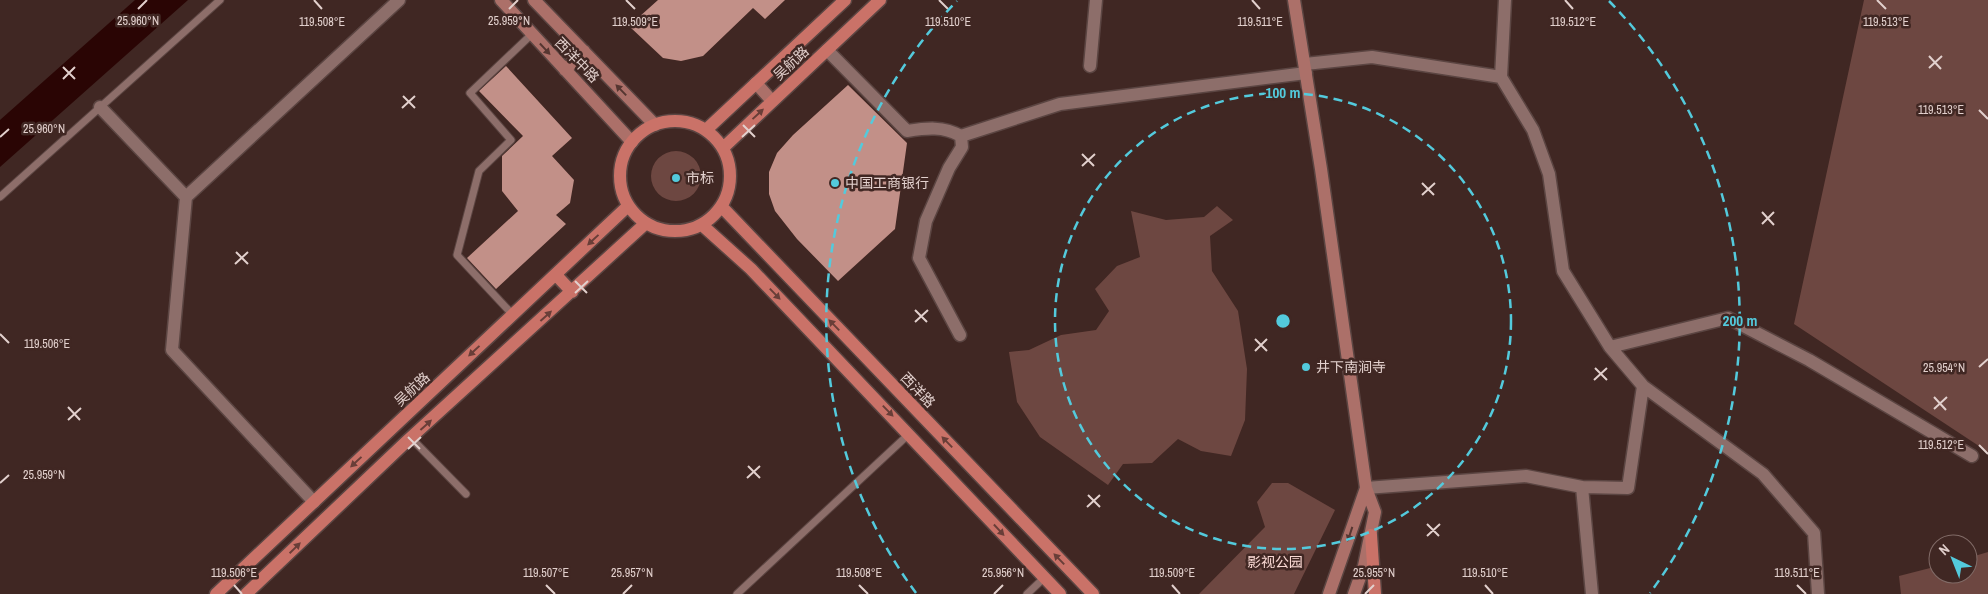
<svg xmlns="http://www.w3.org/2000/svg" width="1988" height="594" viewBox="0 0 1988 594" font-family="'Archivo Narrow','Noto Sans SC',sans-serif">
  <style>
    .green { fill: #6d4741 }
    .water { fill: #2a0504 }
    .building { fill: #c29088 }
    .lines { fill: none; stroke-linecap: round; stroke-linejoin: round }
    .lane-casing { stroke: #5b4542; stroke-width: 9 }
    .street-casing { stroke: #5b4542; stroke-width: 15 }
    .secondary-casing { stroke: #5b4542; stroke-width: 15 }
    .primary-casing { stroke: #5b4542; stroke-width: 15 }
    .lane { stroke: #8d6e6a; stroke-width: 7 }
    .street { stroke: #8d6e6a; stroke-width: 12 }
    .secondary { stroke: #ac7069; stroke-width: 12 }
    .primary { stroke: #ca7268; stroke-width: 12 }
    .oneway { fill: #563631 }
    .oneway2 { fill: #693e38 }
    .ticks { fill: none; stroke: #e2d0cd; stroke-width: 2 }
    .ring { fill: none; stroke: #53cadc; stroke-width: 2.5; stroke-dasharray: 9 6 }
    .poi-dot { fill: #53cadc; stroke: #402723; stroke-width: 2 }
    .labels { text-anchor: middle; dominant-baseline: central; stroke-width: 5; stroke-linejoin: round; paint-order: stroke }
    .street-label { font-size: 14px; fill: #e2d0cd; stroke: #402723 }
    .poi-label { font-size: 14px; fill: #e2d0cd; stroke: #402723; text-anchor: start }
    .park-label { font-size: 14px; fill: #f9d8d3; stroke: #402723 }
    .ticks-label { font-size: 12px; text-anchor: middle; fill: #e2d0cd; stroke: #402723; stroke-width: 5; stroke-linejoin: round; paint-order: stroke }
    .centre { fill: #53cadc; stroke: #402723; stroke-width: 2.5 }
    .ring-label { font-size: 15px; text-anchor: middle; font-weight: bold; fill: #53cadc; stroke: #402723; stroke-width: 5; stroke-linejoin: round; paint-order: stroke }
  </style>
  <rect width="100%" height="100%" fill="#402723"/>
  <!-- green -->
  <path class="green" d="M 1864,0 L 1988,0 L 1988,452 L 1794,324 Z
    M651 176a25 25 0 1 1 50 0a25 25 0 1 1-50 0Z
    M 1217,206 L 1233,220 L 1210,236 L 1212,271 L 1238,311 L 1247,369 L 1245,420 L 1231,456 L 1201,451 L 1178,439 L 1152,463 L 1123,464 L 1108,485 L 1040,437 L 1017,402 L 1009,352 L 1029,350 L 1061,335 L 1096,330 L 1109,311 L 1095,289 L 1117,266 L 1140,257 L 1131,211 L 1166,220 L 1204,217 Z
    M 1272,483 L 1288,483 L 1335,510 L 1294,594 L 1199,594 L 1265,527 L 1257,502 Z
    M 1988,552 L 1988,594 L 1901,594 L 1899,576 L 1938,566 L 1938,574 L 1968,574 L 1968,558 Z"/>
  <!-- water -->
  <path class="water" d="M 135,0 L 188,0 L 0,167 L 0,120 Z"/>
  <!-- building -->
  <path class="building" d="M 658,0 L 785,0 L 765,19 L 753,8 L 703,56 L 681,61 L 663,58 L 629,26 Z
    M 506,66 L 572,138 L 552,156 L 574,180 L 570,203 L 556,215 L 566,224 L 496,289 L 467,258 L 518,211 L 502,191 L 502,156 L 523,136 L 479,91 Z
    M 848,85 L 907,143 L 895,229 L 838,281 L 797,239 L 775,211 L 769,194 L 769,172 L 777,153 L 793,135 Z"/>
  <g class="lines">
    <!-- lane casing -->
    <g class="lane-casing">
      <path id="lane" d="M 0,197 L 220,0
        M 513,315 L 457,255 L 479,171 L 511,140 L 470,93 L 532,34
        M 411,438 L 466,494
        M 737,594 L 909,434
        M 1027,594 L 1044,578"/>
    </g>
    <!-- street casing -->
    <g class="street-casing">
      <path id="street" d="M 827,50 L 907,131 C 927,128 943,126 961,136 L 962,147 L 949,168 L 926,221 L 919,258 L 960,335
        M 1305,64 L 1372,57 L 1501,77 L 1505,0
        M 1090,66 L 1096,0
        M 1501,77 L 1533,130 L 1549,174 L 1563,271 L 1610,347 L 1643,386 L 1628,488 L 1582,487 L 1592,594
        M 100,107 L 186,197
        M 961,136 L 1060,104 L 1306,73
        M 1610,347 L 1728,318 L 1809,360 L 1972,456
        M 1643,386 L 1763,474 L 1814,533 L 1818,594
        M 1366,488 L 1526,476 L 1582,487
        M 314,502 L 172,350 L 186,197 L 399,0"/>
    </g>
    <!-- secondary casing -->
    <g class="secondary-casing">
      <path id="secondary" d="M 501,0 L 632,142
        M 534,0 L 655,125
        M 1294,0 L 1321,169 L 1366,488 L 1375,512 L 1364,566 L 1354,594
        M 565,70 L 584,51
        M 756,83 L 772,101
        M 1329,594 L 1366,488"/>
    </g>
    <!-- primary casing -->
    <g class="primary-casing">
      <path id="primary" d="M620 176a55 55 0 1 1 110 0a55 55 0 1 1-110 0Z
        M 706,130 L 845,0
        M 723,148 L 880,0
        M 721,206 L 1093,594
        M 702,225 L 751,269 L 1060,594
        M 556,275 L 572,292
        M 1371,535 L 1375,594
        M 216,594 L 628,206
        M 246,594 L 407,441 L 646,223"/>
    </g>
    <!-- lane -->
    <use href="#lane" class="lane"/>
    <!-- street -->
    <use href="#street" class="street"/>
    <!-- secondary -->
    <use href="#secondary" class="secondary"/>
    <!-- primary -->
    <use href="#primary" class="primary"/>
  </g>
  <!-- one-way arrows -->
  <defs><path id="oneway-solid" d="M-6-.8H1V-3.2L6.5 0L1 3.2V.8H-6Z" transform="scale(1.25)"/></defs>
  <g class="oneway">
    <use href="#oneway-solid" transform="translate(545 49) rotate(47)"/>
    <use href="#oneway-solid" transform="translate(621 90) rotate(-134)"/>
    <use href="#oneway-solid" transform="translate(1350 534) rotate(108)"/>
  </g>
  <g class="oneway2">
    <use href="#oneway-solid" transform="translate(758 114) rotate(-43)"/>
    <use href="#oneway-solid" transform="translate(593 240) rotate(137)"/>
    <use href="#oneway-solid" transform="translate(775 294) rotate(46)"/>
    <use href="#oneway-solid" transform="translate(546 316) rotate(-42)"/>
    <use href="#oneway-solid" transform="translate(834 325) rotate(-134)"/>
    <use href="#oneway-solid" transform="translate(474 351) rotate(137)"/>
    <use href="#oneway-solid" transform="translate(888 411) rotate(46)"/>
    <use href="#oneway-solid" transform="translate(426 425) rotate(-42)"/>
    <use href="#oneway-solid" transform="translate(947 442) rotate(-134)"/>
    <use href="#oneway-solid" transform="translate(356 462) rotate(137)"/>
    <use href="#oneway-solid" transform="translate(999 530) rotate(47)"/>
    <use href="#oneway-solid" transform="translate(295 548) rotate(-44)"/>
    <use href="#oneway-solid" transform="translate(1059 559) rotate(-134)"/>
  </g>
  <!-- ticks -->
  <path class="ticks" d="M 314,0 L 322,9M 626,0 L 635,9M 939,0 L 948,9M 1252,0 L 1260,9M 1565,0 L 1573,9M 1877,0 L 1886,9M 138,9 L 147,0M 509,9 L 518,0M 1929,56 L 1941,69M 63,67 L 75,79M 1929,68 L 1942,56M 63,79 L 75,67M 403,96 L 415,108M 402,108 L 415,96M 1979,110 L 1988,119M 743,125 L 755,137M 0,137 L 9,129M 742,137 L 755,125M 1082,154 L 1094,166M 1082,166 L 1095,154M 1422,183 L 1434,195M 1422,195 L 1435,183M 1762,212 L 1774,225M 1762,224 L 1774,212M 236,252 L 248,264M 235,264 L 248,252M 575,281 L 587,293M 575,293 L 588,281M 915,310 L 927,322M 915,322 L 928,310M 0,334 L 9,343M 1255,339 L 1267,351M 1255,351 L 1267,339M 1979,367 L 1988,359M 1595,368 L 1607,380M 1594,380 L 1607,368M 1934,397 L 1946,410M 68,407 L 80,420M 1934,409 L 1947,397M 68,420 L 81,408M 408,437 L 420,449M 1979,445 L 1988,454M 408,449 L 421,437M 748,466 L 760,478M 747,478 L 760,466M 0,483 L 9,475M 1088,495 L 1100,507M 1087,507 L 1100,495M 1427,524 L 1439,536M 1427,536 L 1440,524M 234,585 L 242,594M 546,585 L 555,594M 859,585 L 868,594M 1172,585 L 1180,594M 1485,585 L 1493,594M 1797,585 L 1806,594M 623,594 L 632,585M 994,594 L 1003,585M 1365,594 L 1374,585"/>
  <!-- distance rings -->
  <g class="ring">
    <circle cx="1283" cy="321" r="228"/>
    <path d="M916 593A457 457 0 0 1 957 1M1609 1A457 457 0 0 1 1650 593"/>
  </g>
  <!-- markers -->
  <g class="poi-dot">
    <circle cx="676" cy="178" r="5"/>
    <circle cx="835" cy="183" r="5"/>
    <circle cx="1306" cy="367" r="5"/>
  </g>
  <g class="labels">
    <!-- street labels -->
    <g class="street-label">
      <text transform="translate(577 60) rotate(46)">西洋中路</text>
      <text transform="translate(791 63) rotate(-43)">吴航路</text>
      <text transform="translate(412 389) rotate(-43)">吴航路</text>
      <text transform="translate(918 390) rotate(46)">西洋路</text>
    </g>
    <!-- poi labels -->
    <g class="poi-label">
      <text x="686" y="178">市标</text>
      <text x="845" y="183">中国工商银行</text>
      <text x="1316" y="367">井下南涧寺</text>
    </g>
    <!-- park labels -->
    <g class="park-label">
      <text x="1275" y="562">影视公园</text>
    </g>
  </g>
  <g class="ticks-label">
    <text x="509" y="25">25.959°N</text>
    <text x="138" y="25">25.960°N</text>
    <text x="322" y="26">119.508°E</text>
    <text x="635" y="26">119.509°E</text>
    <text x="948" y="26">119.510°E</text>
    <text x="1260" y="26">119.511°E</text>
    <text x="1573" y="26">119.512°E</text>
    <text x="1886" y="26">119.513°E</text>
    <text x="1941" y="114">119.513°E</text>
    <text x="44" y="133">25.960°N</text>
    <text x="47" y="348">119.506°E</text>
    <text x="1944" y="372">25.954°N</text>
    <text x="1941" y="449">119.512°E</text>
    <text x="44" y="479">25.959°N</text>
    <text x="234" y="577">119.506°E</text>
    <text x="546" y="577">119.507°E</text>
    <text x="859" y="577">119.508°E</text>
    <text x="1172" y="577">119.509°E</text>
    <text x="1485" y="577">119.510°E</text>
    <text x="1797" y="577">119.511°E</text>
    <text x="632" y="577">25.957°N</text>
    <text x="1003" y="577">25.956°N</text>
    <text x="1374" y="577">25.955°N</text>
  </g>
  <circle cx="1283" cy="321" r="8" class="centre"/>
  <g class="ring-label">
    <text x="1283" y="98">100 m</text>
    <text x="1740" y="326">200 m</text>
  </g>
  <!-- north arrow -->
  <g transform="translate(1953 559) rotate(317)"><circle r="24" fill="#402723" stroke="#816b67"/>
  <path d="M0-4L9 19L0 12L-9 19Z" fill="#53cadc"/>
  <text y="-8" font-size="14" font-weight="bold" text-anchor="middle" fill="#e2d0cd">N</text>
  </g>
</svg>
